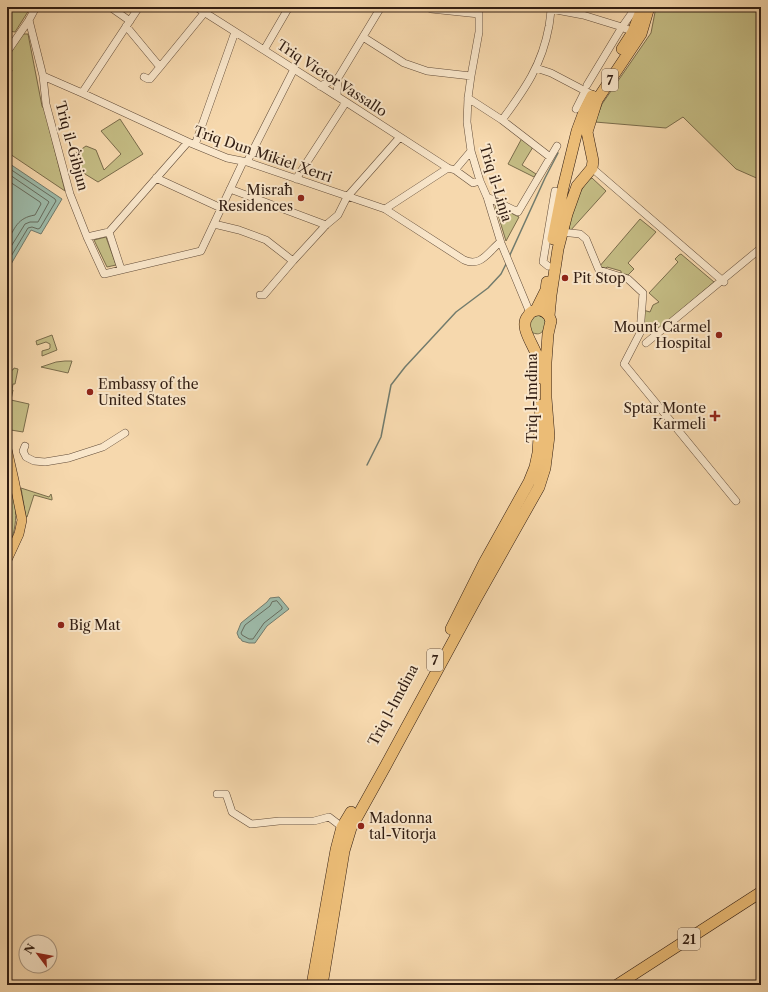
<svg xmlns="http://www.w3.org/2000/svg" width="768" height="992" viewBox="0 0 768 992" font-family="'Libre Caslon Text',serif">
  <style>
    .green { fill: #c4bc84; stroke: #7a6c4b }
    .water { fill: #9dbaa9; stroke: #727b6d }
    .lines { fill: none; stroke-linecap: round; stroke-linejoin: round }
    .shore { stroke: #676c5e; stroke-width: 1 }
    .stream { stroke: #727b6d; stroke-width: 1.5 }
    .minor-casing { stroke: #624c39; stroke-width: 8 }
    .major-casing { stroke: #311d12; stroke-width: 10 }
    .highway-casing { stroke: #311d12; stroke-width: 12 }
    .minor { stroke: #f9e6ca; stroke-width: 7 }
    .major { stroke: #ebbc76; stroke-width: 9 }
    .highway { stroke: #ebbc76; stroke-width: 11 }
    .poi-dot { fill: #8f2418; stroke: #f9e6ca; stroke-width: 1.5 }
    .labels { text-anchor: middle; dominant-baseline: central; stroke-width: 4; stroke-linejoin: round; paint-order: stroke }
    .shield { fill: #f9e6ca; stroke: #6d5949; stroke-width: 1 }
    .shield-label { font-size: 13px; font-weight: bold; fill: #311d12 }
    .street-label { font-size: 14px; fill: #311d12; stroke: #f9e6ca }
    .poi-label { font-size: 14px; fill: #311d12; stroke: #f9e6ca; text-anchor: start }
  </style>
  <rect width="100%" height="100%" fill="#f6d8ad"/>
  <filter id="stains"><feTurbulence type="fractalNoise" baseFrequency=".005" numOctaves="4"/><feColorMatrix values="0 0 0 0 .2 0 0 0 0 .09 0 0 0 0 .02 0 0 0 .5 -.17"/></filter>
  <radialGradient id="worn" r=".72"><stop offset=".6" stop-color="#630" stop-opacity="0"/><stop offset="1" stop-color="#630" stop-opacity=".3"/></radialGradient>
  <!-- green -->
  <path class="green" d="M 11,7 L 27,7 L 29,10 L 15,32 L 9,31 Z
    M 656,7 L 761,7 L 761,180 L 736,169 L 683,117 L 666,128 L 595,122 L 602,104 L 651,33 Z
    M 22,34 L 28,34 L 42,106 L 45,111 L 65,191 L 7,152 L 7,89 L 12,70 L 7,67 L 7,59 Z
    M 120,119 L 143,154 L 98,182 L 85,174 L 73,155 L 86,146 L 96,150 L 104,170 L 121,154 L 101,131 Z
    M 522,138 L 533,147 L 522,165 L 536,174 L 534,177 L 508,164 Z
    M 592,178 L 606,191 L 570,231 C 565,221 582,182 592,178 Z
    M 495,205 L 519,217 L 506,241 Z
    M 640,219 L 656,232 L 628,263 L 634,269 L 628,275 L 621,273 L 621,271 L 607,267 L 606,268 L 599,267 Z
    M 106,237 L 116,265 L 107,267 L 94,240 Z
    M 681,254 L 714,282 L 655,332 L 642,326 L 643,310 L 650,312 L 653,305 L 659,302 L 649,293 L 678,262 L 675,259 L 679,255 Z
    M 538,315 L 544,318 L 546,323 C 544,331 541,337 531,332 L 528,321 L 530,318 Z
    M 52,335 L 57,350 L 42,356 L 42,351 L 49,349 L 50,348 L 50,344 L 46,342 L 37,345 L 36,341 Z
    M 65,361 L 72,361 L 68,373 L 41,367 L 56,362 Z
    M 14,368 L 18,369 L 15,384 L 13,384 L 12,390 L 13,390 L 11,400 L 29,404 L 23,432 L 11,430 L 7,414 L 7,369 L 13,370 Z
    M 7,471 C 16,502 21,520 7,551 Z
    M 21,488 L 49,497 L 51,494 L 52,498 L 52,500 L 34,495 L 27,517 L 26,517 Z"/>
  <!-- water -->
  <path class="water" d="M 7,162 L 62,199 L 41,234 L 31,230 L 7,271 Z
    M 279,597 L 289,609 L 267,626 L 255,643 L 249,643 L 242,641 L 241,639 L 239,638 L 237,633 L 241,623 L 267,602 L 270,598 Z"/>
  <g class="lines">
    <!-- shore -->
    <path class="shore" d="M 7,167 L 55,199 L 56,201 L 40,228 L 38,229 L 32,227 L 28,228 L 7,263
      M 7,173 L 48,201 L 49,202 L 38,222 L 30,222 L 25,224 L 7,253
      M 7,180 L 40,202 L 41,204 L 35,215 C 17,218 15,228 7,242
      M 277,601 L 282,607 L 282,609 L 264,623 L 253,639 L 249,639 L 242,635 L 241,633 L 245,625 L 270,606 L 272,602 Z"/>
    <!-- stream -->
    <path class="stream" d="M 509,257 L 545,178 L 558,153
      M 367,465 L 381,437 L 391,385 L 405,367 L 456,312 L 488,288 L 501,274 L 507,262"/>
    <!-- minor casing -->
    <g class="minor-casing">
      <path id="minor" d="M 110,7 L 130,21
        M 196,7 L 346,102 L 448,168 L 455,170 L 473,183 L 480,181
        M 427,7 L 431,9 L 479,14
        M 479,7 L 479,32 L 471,76 L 468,98 L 467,122 L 471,151 L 480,181 L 487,197 L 501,243 L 530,313
        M 551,9 L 583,15 L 622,27 L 633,32
        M 7,10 L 7,7
        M 29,20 L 43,76 L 46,104 L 70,194 L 87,237 L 104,274 L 201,251 L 243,162
        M 126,26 L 160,67 L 205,12
        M 363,37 L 404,63 L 427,71 L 471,76
        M 264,50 L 289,7
        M 7,52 L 29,20 L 36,7
        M 536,68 L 551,73 L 593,95
        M 43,76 L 82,93 L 188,142 L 227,158 L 247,162 L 385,209 L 464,260 C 480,267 487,254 498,244 L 501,243
        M 144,77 L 148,79 L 150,79 L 160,67
        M 587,85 L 622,27 L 634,10 L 635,7
        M 320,86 L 338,78
        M 82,93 L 139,7
        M 337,96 L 338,78 L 381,7
        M 468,98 L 502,120 L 550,157
        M 576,109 L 585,91
        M 502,120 C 525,89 542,65 549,26 C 550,19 551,13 551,7
        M 195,145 L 235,32
        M 247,162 L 294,69
        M 592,168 L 724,282
        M 455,170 L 471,151
        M 156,178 L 221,208
        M 296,179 L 346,102
        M 230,189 L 326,225
        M 487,197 L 518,212 L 557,146
        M 385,209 L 448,168
        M 214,224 L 239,230 L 266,240 L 293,261
        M 109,232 L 121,269
        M 561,232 L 580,234 L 586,239 L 598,268 L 599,270 L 628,279 L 643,293 L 640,333 L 624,364 L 736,501
        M 87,237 L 109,232 L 188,142
        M 548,266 L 543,262 L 555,191
        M 260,295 L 264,295 L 293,261 L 326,225 L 338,215 L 347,197 L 400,137
        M 646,343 L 761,248
        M 25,446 L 23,451 L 26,457 L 34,461 L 45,462 L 69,458 L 103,447 L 125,433
        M 217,794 L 226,794 L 232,812 L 251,824 L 279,821 L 314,821 L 329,817 L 342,827"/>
    </g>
    <!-- major casing -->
    <g class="major-casing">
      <path id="major" d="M 7,449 L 14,480 L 22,520 L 19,534 L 7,560"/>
    </g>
    <!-- highway casing -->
    <g class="highway-casing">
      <path id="highway" d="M 622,49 L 633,32 L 641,11
        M 553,239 L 563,188 L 577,131 L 584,112 L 592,96
        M 536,310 L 546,290 L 547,282
        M 539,378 C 539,372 539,365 538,359 C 535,346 518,327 528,316 C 530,312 534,310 539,310 C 543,310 546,312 549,316
        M 451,629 L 484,563 L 529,482 L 535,467 L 538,453 L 541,405
        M 312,985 L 336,850 L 342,827 L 351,812
        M 322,985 L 344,851 L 351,828 L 386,765 L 476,599 L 539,487 L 545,468 L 549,436 L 546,398 L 546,362 L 548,334 L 550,325 L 551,321 L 549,316 L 551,295 L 558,249 L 567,214 L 577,186 L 592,168 L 593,161 L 587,132 L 597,100 L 641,34 L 649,7
        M 617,985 L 761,892"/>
    </g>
    <!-- minor -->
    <use href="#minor" class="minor"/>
    <!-- major -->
    <use href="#major" class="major"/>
    <!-- highway -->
    <use href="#highway" class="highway"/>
  </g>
  <!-- markers -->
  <g class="poi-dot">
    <circle cx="301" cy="198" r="4"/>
    <circle cx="565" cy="278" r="4"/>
    <circle cx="719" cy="335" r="4"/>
    <circle cx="90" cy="392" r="4"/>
    <path d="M713 410h4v4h4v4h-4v4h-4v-4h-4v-4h4z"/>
    <circle cx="61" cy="625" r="4"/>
    <circle cx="361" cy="826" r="4"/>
  </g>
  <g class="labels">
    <!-- shield labels -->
    <g class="shield">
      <rect x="602" y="69" width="16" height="22" rx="3"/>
      <rect x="427" y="649" width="16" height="22" rx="3"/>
      <rect x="678" y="928" width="22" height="22" rx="3"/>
    </g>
    <g class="shield-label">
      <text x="610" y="80">7</text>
      <text x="435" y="660">7</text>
      <text x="689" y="939">21</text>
    </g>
    <!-- street labels -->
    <g class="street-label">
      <text transform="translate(332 78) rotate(33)">Triq Victor Vassallo</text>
      <text transform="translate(72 146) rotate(75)">Triq il-Ġibjun</text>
      <text transform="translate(263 154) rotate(19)">Triq Dun Mikiel Xerri</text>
      <text transform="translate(496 183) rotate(73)">Triq il-Linja</text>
      <text transform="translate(532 398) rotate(-90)">Triq l-Imdina</text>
      <text transform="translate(393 705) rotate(-62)">Triq l-Imdina</text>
    </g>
    <!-- poi labels -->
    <g class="poi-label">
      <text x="293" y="190" text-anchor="end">Misraħ<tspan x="293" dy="16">Residences</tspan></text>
      <text x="573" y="278">Pit Stop</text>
      <text x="711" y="327" text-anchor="end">Mount Carmel<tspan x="711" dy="16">Hospital</tspan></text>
      <text x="98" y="384">Embassy of the<tspan x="98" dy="16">United States</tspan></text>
      <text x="706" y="408" text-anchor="end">Sptar Monte<tspan x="706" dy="16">Karmeli</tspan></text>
      <text x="69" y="625">Big Mat</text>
      <text x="369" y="818">Madonna<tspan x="369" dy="16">tal-Vitorja</tspan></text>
    </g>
  </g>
  <!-- margin -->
  <rect width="768" height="992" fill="none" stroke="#f6d8ad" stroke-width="24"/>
  <rect x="8" y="8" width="752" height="976" fill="none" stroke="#311d12" stroke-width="2"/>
  <rect x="12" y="12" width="744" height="968" fill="none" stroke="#311d12"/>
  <!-- north arrow -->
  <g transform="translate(38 954) rotate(302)"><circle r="19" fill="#f9e6ca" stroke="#a99680"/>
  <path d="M0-3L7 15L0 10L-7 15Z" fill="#8f2418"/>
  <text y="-6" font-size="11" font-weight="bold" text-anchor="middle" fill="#311d12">N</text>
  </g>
  <rect width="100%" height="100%" filter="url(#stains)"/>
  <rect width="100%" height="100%" fill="url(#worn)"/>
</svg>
